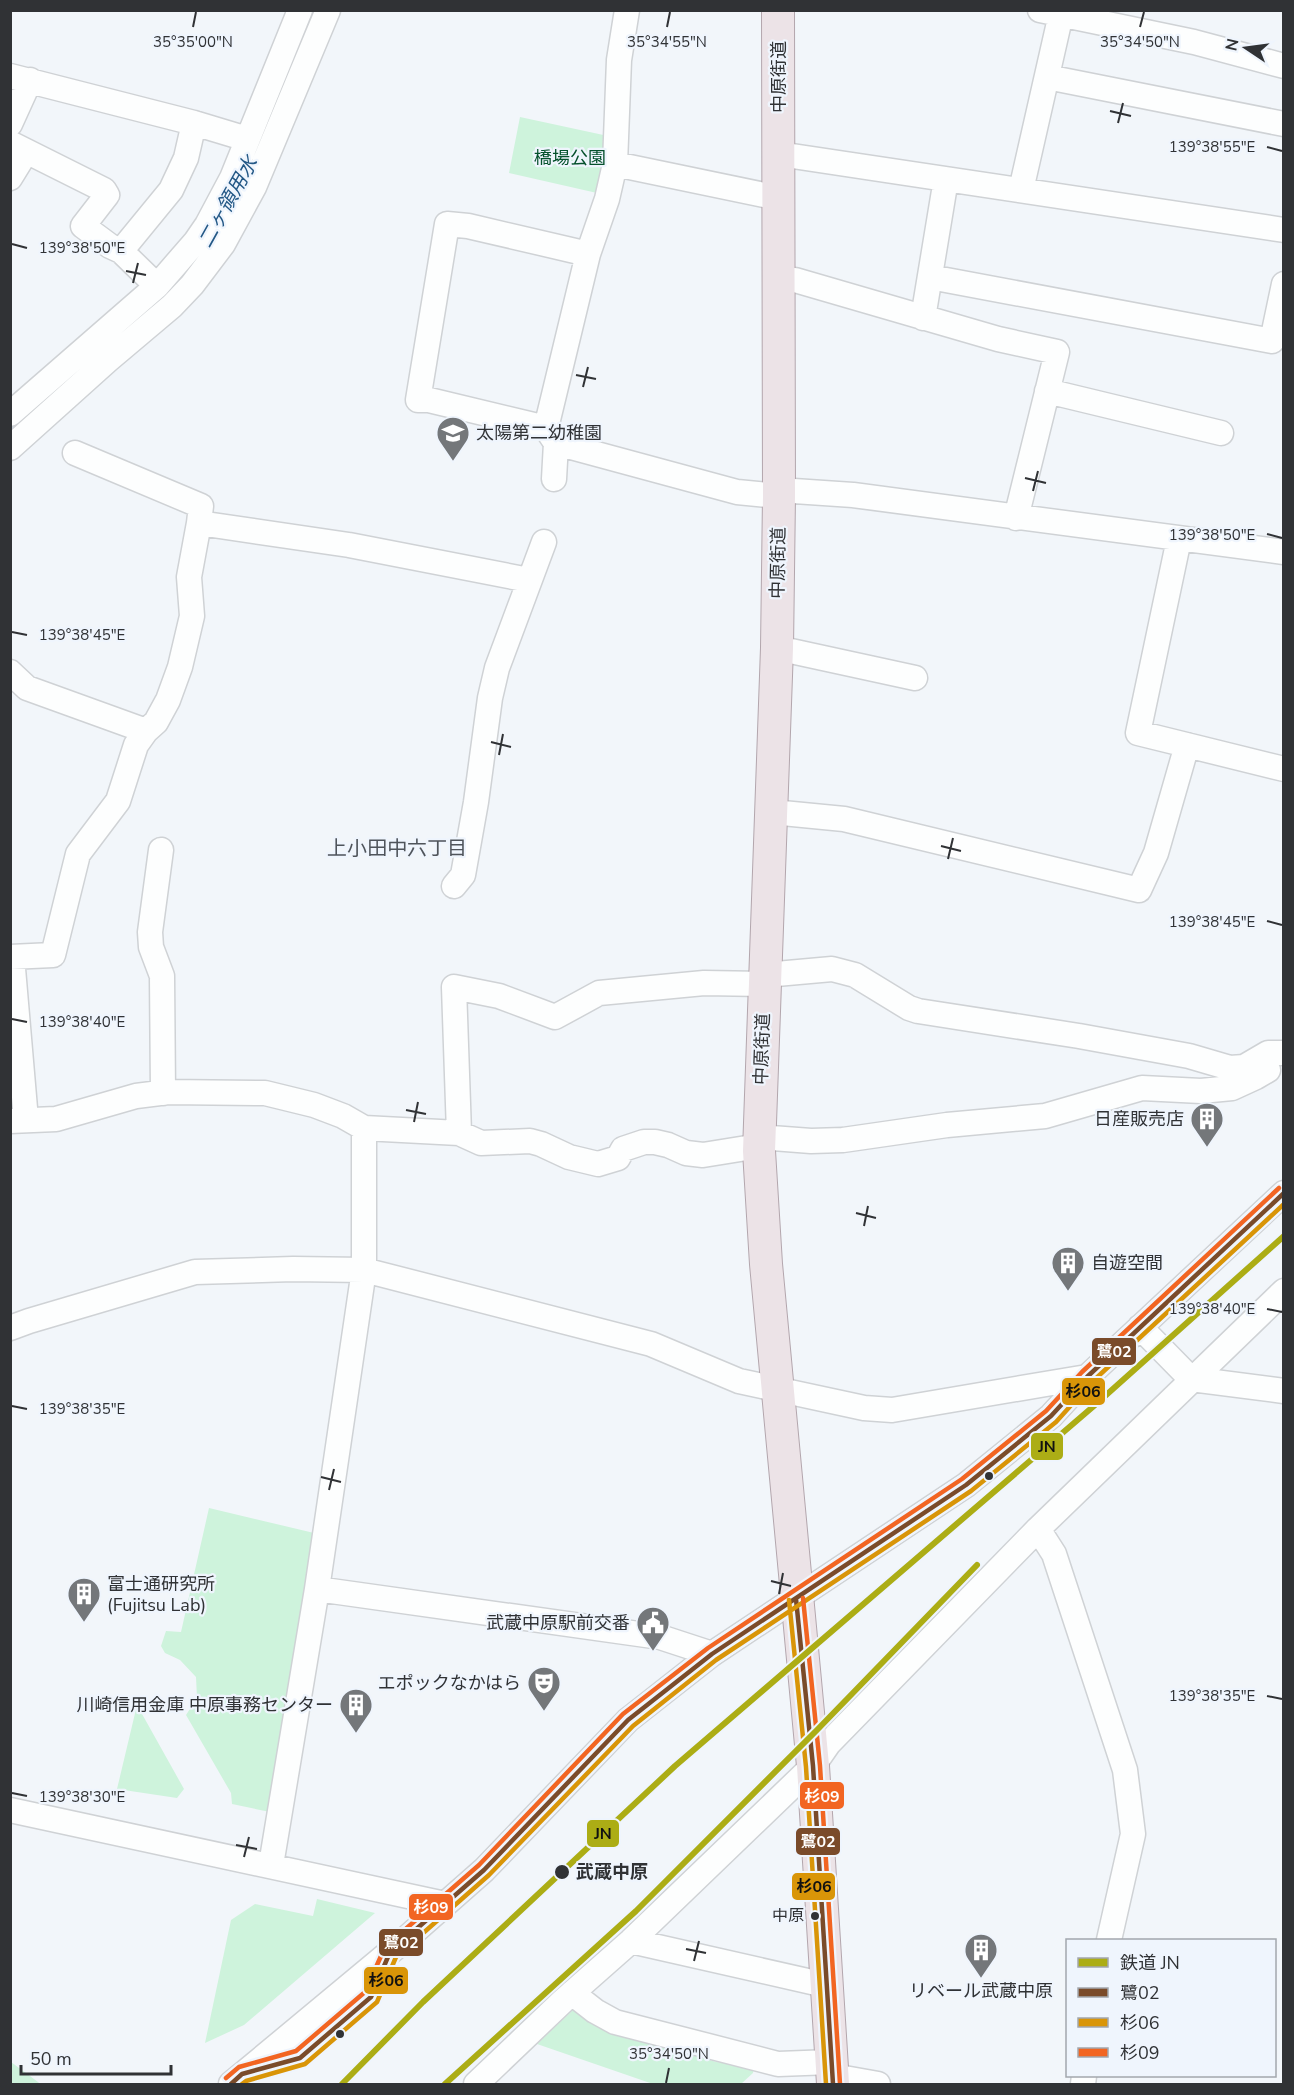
<svg xmlns="http://www.w3.org/2000/svg" width="1294" height="2095" viewBox="0 0 1294 2095" font-family="'Nunito Sans','Noto Sans JP',sans-serif">
  <style>
    .green { fill: #cef3dc }
    .lines { fill: none; stroke-linecap: round; stroke-linejoin: round }
    .river { stroke: #b9d9f8; stroke-width: 36 }
    .minor-casing { stroke: #cfd2d5; stroke-width: 27 }
    .major-casing { stroke: #b3a6ad; stroke-width: 34 }
    .minor { stroke: #fdfefe; stroke-width: 24 }
    .major { stroke: #ece3e7; stroke-width: 32 }
    .bus-1-casing { stroke: #eff5fd; stroke-width: 9 }
    .bus-2-casing { stroke: #eff5fd; stroke-width: 9 }
    .bus-3-casing { stroke: #eff5fd; stroke-width: 9 }
    .bus-1 { stroke: #7a4b2a; stroke-width: 4.5 }
    .bus-2 { stroke: #d99508; stroke-width: 4.5 }
    .bus-3 { stroke: #f26522; stroke-width: 4.5 }
    .rail-1-casing { stroke: #eff5fd; stroke-width: 10 }
    .rail-1 { stroke: #acad15; stroke-width: 6 }
    .ticks { fill: none; stroke: #303235; stroke-width: 2 }
    .bus-dot { fill: #303235; stroke: #eff5fd; stroke-width: 2 }
    .labels { text-anchor: middle; dominant-baseline: central; stroke-width: 4.5; stroke-linejoin: round; paint-order: stroke }
    .bus-label { font-size: 16px; fill: #303235; stroke: #eff5fd; text-anchor: end }
    .street-label { font-size: 18px; fill: #303235; stroke: #eff5fd }
    .park-label { font-size: 18px; fill: #05512c; stroke: #eff5fd }
    .poi-label { font-size: 18px; fill: #303235; stroke: #eff5fd; text-anchor: end }
    .stop-label { font-size: 18px; font-weight: bold; fill: #303235; stroke: #eff5fd; text-anchor: start }
    .water-label { font-size: 20px; font-style: italic; fill: #235886; stroke: #eff5fd }
    .neighbourhood-label { font-size: 20px; fill: #4f545b; stroke: #eff5fd }
    .ticks-label { font-size: 15px; text-anchor: middle; fill: #303235; stroke: #eff5fd; stroke-width: 4.5; stroke-linejoin: round; paint-order: stroke }
    .line-badge { stroke: #eff5fd; stroke-width: 2 }
    .badge-label { font-size: 16px; text-anchor: middle; font-weight: bold; fill: #fff }
    .pale-badge-label { font-size: 16px; text-anchor: middle; font-weight: bold; fill: #111 }
  </style>
  <rect width="100%" height="100%" fill="#f2f6fa"/>
  <!-- green -->
  <path class="green" d="M 520,117 L 608,136 L 605,161 L 597,193 L 509,173 Z
    M 209,1508 L 314,1533 L 270,1812 L 232,1804 L 231,1793 L 186,1715 L 197,1698 L 196,1677 L 180,1660 L 165,1653 L 161,1646 L 166,1631 L 181,1632 Z
    M 137,1705 L 184,1789 L 177,1798 L 117,1789 Z
    M 317,1899 L 375,1913 L 244,2025 L 205,2043 L 231,1920 L 255,1904 L 313,1916 Z
    M 576,2007 L 649,2041 L 716,2062 L 726,2063 L 734,2060 L 754,2066 L 753,2073 L 741,2084 L 653,2084 L 537,2044 Z
    M 11,2062 L 38,2082 L 40,2084 L 11,2084 Z"/>
  <g class="lines">
    <!-- river -->
    <path class="river" d="M 10,430 L 168,292 L 214,236 L 260,143 L 314,10"/>
    <!-- minor casing -->
    <g class="minor-casing">
      <path id="minor" d="M 1040,10 L 1194,42 L 1284,66
        M 10,76 L 194,123 L 247,139
        M 1047,77 L 1284,124
        M 10,124 L 30,80
        M 10,143 L 104,190 L 107,195 L 83,226 L 110,246 L 121,251 L 157,286
        M 779,154 L 1284,230
        M 615,164 L 779,198
        M 10,178 L 26,152
        M 1021,190 L 1061,14
        M 121,251 L 171,190 L 186,158 L 194,123
        M 930,277 L 1272,341 L 1284,284
        M 778,280 L 795,280 L 998,339 L 1057,352 L 1016,518
        M 923,318 L 946,179
        M 1047,391 L 1221,433
        M 10,414 L 157,286 L 196,241 L 207,225 L 232,178 L 300,10
        M 546,428 L 429,400 L 418,400 L 447,224 L 468,226 L 588,254
        M 556,443 L 737,492 L 779,496
        M 10,448 L 108,360 L 172,306 L 192,285 L 223,244 L 254,187 L 328,10
        M 75,453 L 201,506 L 199,523 L 349,545 L 529,580
        M 554,479 L 556,443 L 546,428 L 588,254 L 607,199 L 615,164 L 619,60 L 627,10
        M 779,490 L 853,495 L 1284,552
        M 1179,539 L 1138,733 L 1284,769
        M 777,648 L 915,678
        M 10,672 L 27,688 L 146,731
        M 772,812 L 844,819 L 1139,890 L 1156,853 L 1187,745
        M 161,850 L 150,932 L 151,947 L 162,976 L 163,1093
        M 454,886 L 463,875 L 476,802 L 490,698 L 497,668 L 544,542
        M 10,957 L 53,955 L 78,854 L 118,801 L 136,745 L 146,731 L 156,722 L 168,700 L 180,667 L 192,616 L 189,577 L 199,523
        M 12,957 L 26,1120
        M 765,975 L 832,969 L 855,975 L 909,1008 L 918,1011 L 1079,1036 L 1189,1056 L 1230,1068 L 1244,1067 L 1268,1053 L 1284,1053
        M 10,1121 L 56,1119 L 136,1096 L 168,1092 L 265,1093 L 314,1105 L 343,1116 L 364,1128 L 459,1133 L 481,1143 L 530,1141 L 541,1144 L 569,1157 L 598,1164 L 618,1158 L 623,1149 L 644,1142 L 655,1142 L 668,1145 L 686,1153 L 703,1155 L 759,1146
        M 459,1133 L 454,987 L 499,996 L 555,1017 L 599,993 L 704,983 L 764,984
        M 759,1137 L 811,1141 L 843,1140 L 947,1125 L 1045,1116 L 1142,1088 L 1201,1091 L 1232,1088 L 1256,1077 L 1268,1070
        M 1140,1327 L 1191,1379 L 1284,1391
        M 10,1328 L 29,1321 L 195,1272 L 293,1269 L 364,1270 L 651,1344 L 739,1381 L 864,1408 L 892,1410 L 1087,1377
        M 1038,1529 L 1054,1554 L 1125,1770 L 1133,1834 L 1109,1940
        M 317,1589 L 660,1637 L 712,1654
        M 10,1810 L 445,1904
        M 271,1865 L 317,1589 L 364,1270 L 364,1128
        M 631,1941 L 825,1985
        M 572,1993 L 595,2011 L 615,2022 L 778,2064 L 831,2062
        M 833,2076 L 878,2084
        M 231,2084 L 408,1937 L 484,1870 L 628,1720 L 712,1654 L 966,1485 L 1051,1416 L 1087,1377 L 1284,1193
        M 476,2084 L 563,2001 L 631,1941 L 813,1766 L 829,1743 L 1038,1529 L 1284,1291
        M 1083,2084 L 1084,2076"/>
    </g>
    <!-- major casing -->
    <g class="major-casing">
      <path id="major" d="M 778,10 L 779,496 L 777,648 L 759,1151 L 766,1264 L 813,1766 L 833,2084"/>
    </g>
    <!-- minor -->
    <use href="#minor" class="minor"/>
    <!-- major -->
    <use href="#major" class="major"/>
    <!-- bus-1 casing -->
    <g class="bus-1-casing">
      <path id="bus-1" d="M 796,1599 L 813,1766 L 833,2084
        M 231,2084 L 242,2074 L 300,2058 L 371,1997 L 390,1952 L 484,1870 L 628,1720 L 712,1654 L 966,1485 L 1051,1416 L 1087,1377 L 1284,1193"/>
    </g>
    <!-- bus-2 casing -->
    <g class="bus-2-casing">
      <path id="bus-2" d="M 789,1600 L 806,1767 L 826,2084
        M 242,2084 L 246,2081 L 305,2064 L 377,2002 L 396,1957 L 489,1875 L 633,1726 L 716,1660 L 971,1491 L 1056,1422 L 1092,1382 L 1284,1204"/>
    </g>
    <!-- bus-3 casing -->
    <g class="bus-3-casing">
      <path id="bus-3" d="M 803,1598 L 820,1766 L 840,2084
        M 226,2078 L 239,2067 L 296,2051 L 365,1992 L 385,1947 L 479,1865 L 623,1714 L 708,1648 L 962,1479 L 1046,1411 L 1082,1372 L 1279,1188"/>
    </g>
    <!-- bus-1 -->
    <use href="#bus-1" class="bus-1"/>
    <!-- bus-2 -->
    <use href="#bus-2" class="bus-2"/>
    <!-- bus-3 -->
    <use href="#bus-3" class="bus-3"/>
    <!-- rail-1 casing -->
    <g class="rail-1-casing">
      <path id="rail-1" d="M 342,2084 L 423,2002 L 675,1766 L 1095,1405 L 1284,1236
        M 445,2084 L 636,1911 L 816,1731 L 977,1565"/>
    </g>
    <!-- rail-1 -->
    <use href="#rail-1" class="rail-1"/>
  </g>
  <!-- ticks -->
  <path class="ticks" d="M 193,27 L 196,12M 667,27 L 670,12M 1140,27 L 1144,12M 1110,111 L 1131,116M 1118,123 L 1123,103M 1267,147 L 1282,151M 12,244 L 27,248M 126,271 L 146,275M 133,283 L 138,263M 576,375 L 596,379M 583,387 L 588,367M 1025,478 L 1046,483M 1033,491 L 1038,471M 1267,534 L 1282,538M 12,632 L 27,635M 491,742 L 511,747M 499,755 L 503,734M 941,846 L 961,851M 948,859 L 953,838M 1267,921 L 1282,925M 12,1019 L 27,1022M 406,1110 L 426,1114M 414,1122 L 418,1102M 856,1213 L 876,1218M 864,1226 L 868,1206M 1267,1309 L 1282,1312M 12,1406 L 27,1409M 321,1477 L 341,1482M 329,1490 L 334,1469M 771,1581 L 791,1586M 779,1594 L 783,1573M 1267,1696 L 1282,1699M 12,1793 L 27,1796M 236,1845 L 257,1849M 244,1857 L 249,1837M 686,1949 L 706,1953M 694,1961 L 699,1941M 666,2083 L 669,2068"/>
  <!-- icons -->
  <defs>
    <g id="school-pin" transform="scale(1.725)"><path d="M0 17L-7.5 6A9.5 9.5 0 1 1 7.5 6Z" fill="#74777a" stroke="#eff5fd"/><path d="M0-5L7-2L0 1L-7-2ZM-4 1L0 2.5L4 1V4Q0 6-4 4Z" fill="#fff"/></g>
    <g id="building-pin" transform="scale(1.725)"><path d="M0 17L-7.5 6A9.5 9.5 0 1 1 7.5 6Z" fill="#74777a" stroke="#eff5fd"/><path d="M-4-6H4V6H1V3H-1V6H-4ZM-2.5-4.3h1.7v1.8h-1.7ZM.8-4.3h1.7v1.8H.8ZM-2.5-1h1.7V.8h-1.7ZM.8-1h1.7V.8H.8Z" fill="#fff"/></g>
    <g id="civic-pin" transform="scale(1.725)"><path d="M0 17L-7.5 6A9.5 9.5 0 1 1 7.5 6Z" fill="#74777a" stroke="#eff5fd"/><path d="M-.6-6.5H3V-4.5H.6V-3L4-1V1h2V6H-6V1h2V-1L-.6-3ZM-1.2 2.5V6h2.4V2.5Z" fill="#fff"/></g>
    <g id="theatre-pin" transform="scale(1.725)"><path d="M0 17L-7.5 6A9.5 9.5 0 1 1 7.5 6Z" fill="#74777a" stroke="#eff5fd"/><path d="M-5-5.5Q0-4 5-5.5V0Q5 5 0 6Q-5 5-5 0ZM-3.3-2.5H-1v1.5H-3.3ZM1-2.5H3.3v1.5H1ZM-2.8 1Q0 5.5 2.8 1Z" fill="#fff"/></g>
  </defs>
  <g fill-rule="evenodd">
    <use href="#school-pin" x="453" y="433"/>
    <use href="#building-pin" x="1207" y="1119"/>
    <use href="#building-pin" x="1068" y="1263"/>
    <use href="#building-pin" x="84" y="1594"/>
    <use href="#civic-pin" x="653" y="1623"/>
    <use href="#theatre-pin" x="544" y="1683"/>
    <use href="#building-pin" x="356" y="1705"/>
    <use href="#building-pin" x="981" y="1950"/>
  </g>
  <!-- markers -->
  <g class="bus-dot">
    <circle cx="989" cy="1476" r="5"/>
    <circle cx="562" cy="1872" r="8"/>
    <circle cx="815" cy="1916" r="5"/>
    <circle cx="340" cy="2034" r="5"/>
  </g>
  <g class="labels">
    <!-- bus labels -->
    <g class="bus-label">
      <text x="804" y="1916">中原</text>
    </g>
    <!-- street labels -->
    <g class="street-label">
      <text transform="translate(779 77) rotate(-90)">中原街道</text>
      <text transform="translate(778 563) rotate(-89)">中原街道</text>
      <text transform="translate(762 1049) rotate(-88)">中原街道</text>
    </g>
    <!-- park labels -->
    <g class="park-label">
      <text x="570" y="158">橋場公園</text>
    </g>
    <!-- poi labels -->
    <g class="poi-label">
      <text x="476" y="433" text-anchor="start">太陽第二幼稚園</text>
      <text x="1184" y="1119">日産販売店</text>
      <text x="1091" y="1263" text-anchor="start">自遊空間</text>
      <text x="107" y="1584" text-anchor="start">富士通研究所<tspan x="107" dy="21">(Fujitsu Lab)</tspan></text>
      <text x="630" y="1623">武蔵中原駅前交番</text>
      <text x="521" y="1683">エポックなかはら</text>
      <text x="333" y="1705">川崎信用金庫 中原事務センター</text>
      <text x="981" y="1991" text-anchor="middle">リベール武蔵中原</text>
    </g>
    <!-- stop labels -->
    <g class="stop-label">
      <text x="576" y="1872">武蔵中原</text>
    </g>
    <!-- water labels -->
    <g class="water-label">
      <text transform="translate(228 202) rotate(-61)">二ヶ領用水</text>
    </g>
    <!-- neighbourhood labels -->
    <g class="neighbourhood-label">
      <text x="397" y="848">上小田中六丁目</text>
    </g>
  </g>
  <g class="ticks-label">
    <text x="667" y="47">35°34'55"N</text>
    <text x="1140" y="47">35°34'50"N</text>
    <text x="193" y="47">35°35'00"N</text>
    <text x="1212" y="152">139°38'55"E</text>
    <text x="82" y="253">139°38'50"E</text>
    <text x="1212" y="540">139°38'50"E</text>
    <text x="82" y="640">139°38'45"E</text>
    <text x="1212" y="927">139°38'45"E</text>
    <text x="82" y="1027">139°38'40"E</text>
    <text x="1212" y="1314">139°38'40"E</text>
    <text x="82" y="1414">139°38'35"E</text>
    <text x="1212" y="1701">139°38'35"E</text>
    <text x="82" y="1802">139°38'30"E</text>
    <text x="669" y="2059">35°34'50"N</text>
  </g>
  <g class="line-badge">
    <rect x="1091" y="1337" width="46" height="29" rx="6" fill="#7a4b2a"/>
    <rect x="1061" y="1377" width="45" height="29" rx="6" fill="#d99508"/>
    <rect x="1030" y="1432" width="34" height="29" rx="6" fill="#acad15"/>
    <rect x="799" y="1781" width="46" height="29" rx="6" fill="#f26522"/>
    <rect x="586" y="1819" width="34" height="29" rx="6" fill="#acad15"/>
    <rect x="795" y="1827" width="46" height="29" rx="6" fill="#7a4b2a"/>
    <rect x="791" y="1872" width="45" height="29" rx="6" fill="#d99508"/>
    <rect x="408" y="1893" width="46" height="28" rx="6" fill="#f26522"/>
    <rect x="378" y="1928" width="46" height="29" rx="6" fill="#7a4b2a"/>
    <rect x="363" y="1966" width="46" height="29" rx="6" fill="#d99508"/>
  </g>
  <g class="badge-label">
    <text x="1114" y="1357">鷺02</text>
    <text x="822" y="1802">杉09</text>
    <text x="818" y="1847">鷺02</text>
    <text x="431" y="1913">杉09</text>
    <text x="401" y="1948">鷺02</text>
  </g>
  <g class="pale-badge-label">
    <text x="1083" y="1397">杉06</text>
    <text x="1047" y="1452">JN</text>
    <text x="603" y="1839">JN</text>
    <text x="814" y="1892">杉06</text>
    <text x="386" y="1986">杉06</text>
  </g>
  <!-- border -->
  <rect width="1294" height="2095" fill="none" stroke="#303235" stroke-width="24"/>
  <!-- legend -->
  <rect x="1066" y="1939" width="210" height="138" fill="#eff5fd" stroke="#a3a7ad" stroke-width="1.5"/>
  <rect x="1078" y="1958" width="30" height="9" fill="#acad15" stroke="#a3a7ad" stroke-width="1.5"/>
  <text x="1120" y="1969" font-size="18" fill="#303235">鉄道 JN</text>
  <rect x="1078" y="1988" width="30" height="9" fill="#7a4b2a" stroke="#a3a7ad" stroke-width="1.5"/>
  <text x="1120" y="1999" font-size="18" fill="#303235">鷺02</text>
  <rect x="1078" y="2018" width="30" height="9" fill="#d99508" stroke="#a3a7ad" stroke-width="1.5"/>
  <text x="1120" y="2029" font-size="18" fill="#303235">杉06</text>
  <rect x="1078" y="2048" width="30" height="9" fill="#f26522" stroke="#a3a7ad" stroke-width="1.5"/>
  <text x="1120" y="2059" font-size="18" fill="#303235">杉09</text>
  <!-- north arrow -->
  <g transform="translate(1246 48) rotate(283)" stroke="#eff5fd" stroke-width="4.5" paint-order="stroke">
  <path d="M0-4.5L10 22L0 15L-10 22Z" fill="#303235"/>
  <text y="-9" font-size="16" font-weight="bold" text-anchor="middle" fill="#303235">N</text>
  </g>
  <!-- scale -->
  <path d="M21 2065v9h150v-9" fill="none" stroke="#303235" stroke-width="3"/>
  <text x="30" y="2065" font-size="18" fill="#303235" stroke="#eff5fd" stroke-width="4.5" paint-order="stroke">50 m</text>
</svg>
